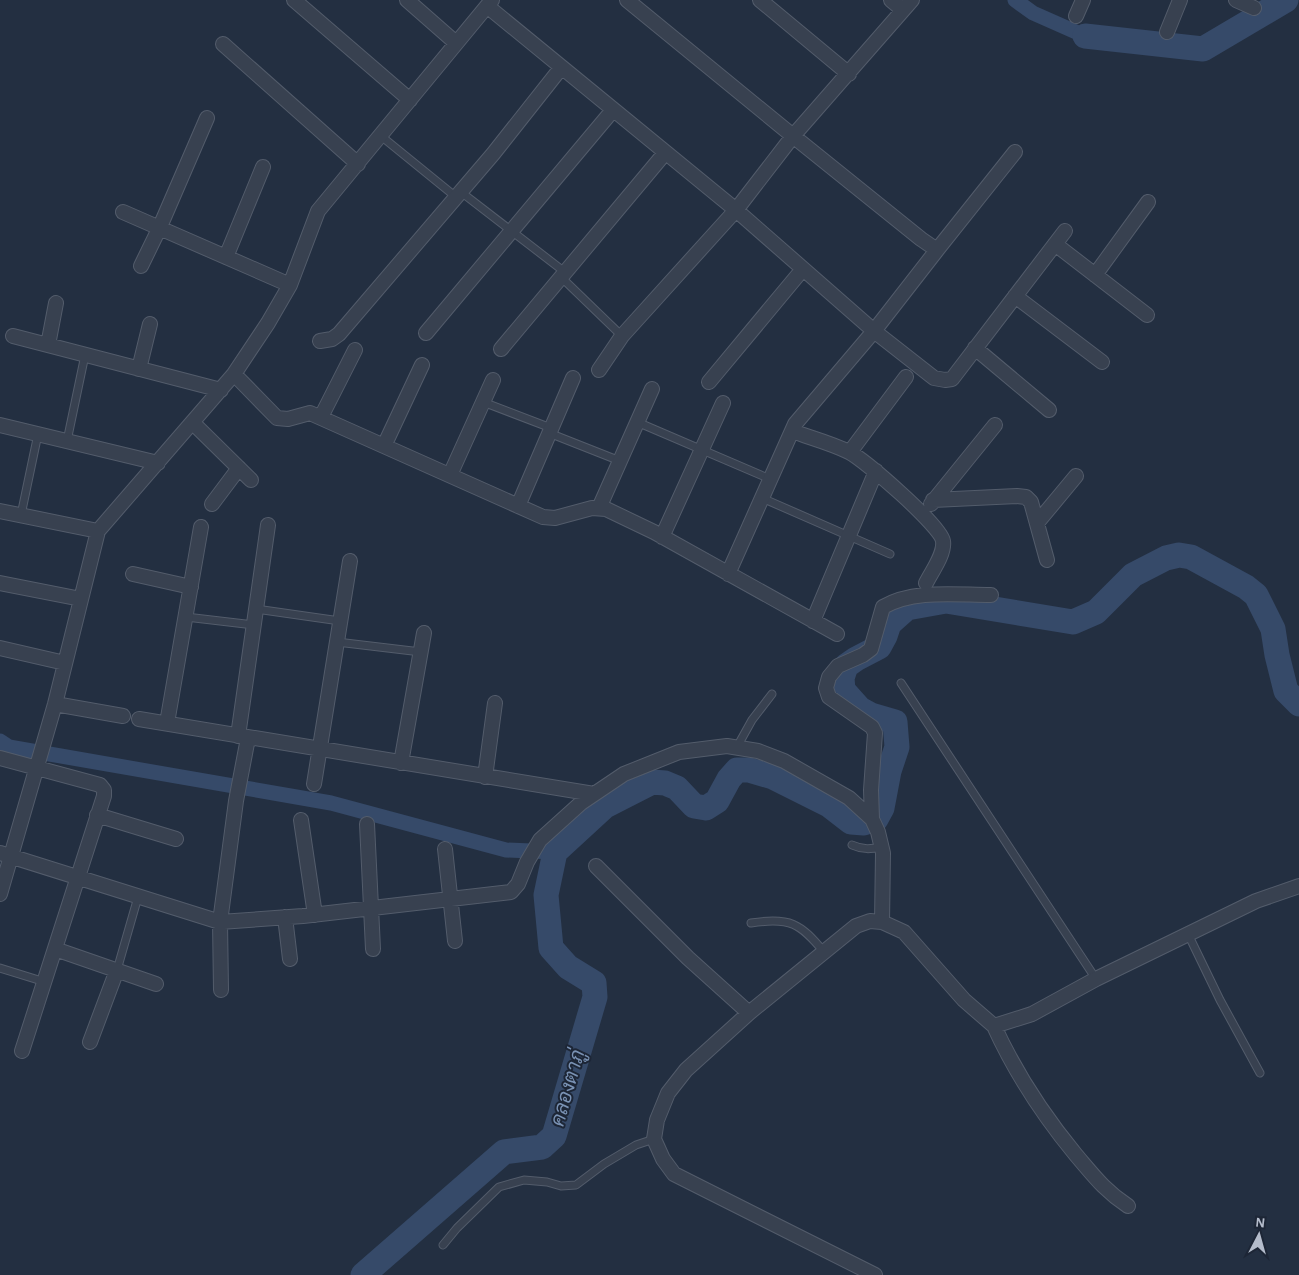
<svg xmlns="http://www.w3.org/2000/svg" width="1299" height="1275" viewBox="0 0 1299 1275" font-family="'Alegreya Sans',Sarabun,sans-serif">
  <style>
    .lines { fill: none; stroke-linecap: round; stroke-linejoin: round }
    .canal { stroke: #364a69; stroke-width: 15 }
    .river { stroke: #364a69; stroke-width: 25 }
    .lane-casing { stroke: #535c6b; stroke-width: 9 }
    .street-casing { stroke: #535c6b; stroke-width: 16 }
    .lane { stroke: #384150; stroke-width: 7 }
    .street { stroke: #384150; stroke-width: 14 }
    .labels { text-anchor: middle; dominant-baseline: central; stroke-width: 4; stroke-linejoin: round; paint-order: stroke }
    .water-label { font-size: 20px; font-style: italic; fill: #7a92b4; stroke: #1d2636 }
  </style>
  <rect width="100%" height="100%" fill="#232f41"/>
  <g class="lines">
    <!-- canal -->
    <path class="canal" d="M 1015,0 L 1033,13 L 1085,36
      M 0,741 L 9,747 L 331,803 L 506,850 L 555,852"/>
    <!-- river -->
    <path class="river" d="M 1085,36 L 1203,49 L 1286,0
      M 363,1275 L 504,1152 L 542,1147 L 554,1136 L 595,997 L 594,983 L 568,967 L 551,948 L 546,895 L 555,852 L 605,806 L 652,782 L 665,783 L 677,788 L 694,806 L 706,808 L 717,801 L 729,779 L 737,770 L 749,770 L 773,777 L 829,805 L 851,822 L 864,823 L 876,819 L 882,808 L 889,771 L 897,747 L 895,722 L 871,715 L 860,709 L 843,690 L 842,678 L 846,666 L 856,659 L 879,647 L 885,636 L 889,624 L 907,608 L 946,601 L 1073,622 L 1096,612 L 1133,575 L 1166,558 L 1179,555 L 1191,557 L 1246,587 L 1256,595 L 1273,629 L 1277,655 L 1286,691 L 1299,704"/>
    <!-- lane casing -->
    <g class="lane-casing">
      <path id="lane" d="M 381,136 L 456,197
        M 461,192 L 566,273
        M 562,278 L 622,336
        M 483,402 L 551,428
        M 637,422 L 770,479
        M 549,433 L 620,461
        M 67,441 L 85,355
        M 762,498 L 890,554
        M 21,515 L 38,434
        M 256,609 L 340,621
        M 186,617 L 254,625
        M 337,642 L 421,652
        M 901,683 L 1096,979
        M 737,747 L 752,720 L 772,694
        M 852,845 C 863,850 871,849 882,847
        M 751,923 C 790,917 800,923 824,952
        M 1188,934 L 1220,1000 L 1260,1073
        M 0,968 L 45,982
        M 117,970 L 138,897
        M 443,1245 L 457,1228 L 499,1187 L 524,1180 L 547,1182 L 561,1186 L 576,1185 L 604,1164 L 636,1145 L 654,1139"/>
    </g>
    <!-- street casing -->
    <g class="street-casing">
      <path id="street" d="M 294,0 L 410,100
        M 407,0 L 456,43
        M 627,0 L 793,136 L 921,239 L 937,250 L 1015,152
        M 760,0 L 849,74
        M 891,0 L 903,10
        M 1236,0 L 1254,8
        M 487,6 L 736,210 L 874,331 L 934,378 L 945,380 L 952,379 L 1065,231
        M 1076,16 L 1083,0
        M 1167,32 L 1180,0
        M 223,44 L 358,164
        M 123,212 L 290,285
        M 1055,244 L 1147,315
        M 226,257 L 263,167
        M 141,266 L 159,229 L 207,118
        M 1095,275 L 1148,202
        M 1015,296 L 1102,362
        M 426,333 L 613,110
        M 13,336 L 221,390
        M 320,341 L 332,339 L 339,334 L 493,154 L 561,68
        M 48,345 L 56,303
        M 975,348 L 1049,410
        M 501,349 L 665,153
        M 139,369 L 150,324
        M 599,370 L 622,336 L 736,210 L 793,136 L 912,0
        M 234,374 L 277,418 L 288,419 L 310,413 L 543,517 L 555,518 L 592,508 L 606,509 L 654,532 L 837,634
        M 709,382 L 803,269
        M 321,417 L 355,350
        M 193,423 L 251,480
        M 0,425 L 158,463
        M 792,431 C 811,438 831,443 849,452 C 865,460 941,526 943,541 C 945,554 932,571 926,583
        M 384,446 L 422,365
        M 850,452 L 906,377
        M 450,475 L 493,380
        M 933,500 L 1017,496 L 1026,497 L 1031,502 L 1047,560
        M 212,504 L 239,468
        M 931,504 L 995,425
        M 518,506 L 573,378
        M 599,508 L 652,389
        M 0,511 L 98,531
        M 1037,523 L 1076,476
        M 662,537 L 723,403
        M 133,574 L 191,587
        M 728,574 L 795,424 L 874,331 L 937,250
        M 0,583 L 81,599
        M 813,621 L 876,471
        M 0,648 L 65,663
        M 55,704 L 123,716
        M 139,719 L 594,794
        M 167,723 L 201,527
        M 238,736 L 268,525
        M 0,758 L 100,785 L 104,790 L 104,796 L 22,1051
        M 401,763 L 424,633
        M 485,777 L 495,703
        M 314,784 L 350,561
        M 97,815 L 176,839
        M 872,819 L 871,790 L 875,733 L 872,727 L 829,697 L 826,688 L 829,677 L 838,666 L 863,655 L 871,649 L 883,607 C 914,589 956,595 991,595
        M 301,820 L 315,915
        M 367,824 L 373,949
        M 445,849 L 455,941
        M 0,853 L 220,922 L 303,916 L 511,892 L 518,884 L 527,862 L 540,840 L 581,803 L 624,774 L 679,752 L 727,746 L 758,751 L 784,761 L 849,798 L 872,819 L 878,832 L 883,853 L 882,922
        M 596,866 L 688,958 L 749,1013
        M 0,894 L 55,704 L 98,531 L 234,374 L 268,323 L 290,285 L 318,211 L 492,0
        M 285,917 L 290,959
        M 55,949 L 156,984
        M 221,990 L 220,922 L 236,801 L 248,738
        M 994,1026 C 1015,1072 1043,1115 1076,1155 C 1094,1176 1105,1191 1128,1206
        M 90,1042 L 117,970
        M 875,1275 L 674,1174 L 663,1159 L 654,1139 L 657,1120 L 668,1093 L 686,1070 L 749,1013 L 856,926 L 870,921 L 882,922 L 904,932 L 964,1000 L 994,1026 L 1032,1014 L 1096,979 L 1256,901 L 1299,886"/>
    </g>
    <!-- lane -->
    <use href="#lane" class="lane"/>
    <!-- street -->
    <use href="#street" class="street"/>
  </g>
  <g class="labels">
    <!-- water labels -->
    <g class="water-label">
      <text transform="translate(568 1088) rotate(-74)">คลองตาภู่</text>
    </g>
  </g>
  <!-- north arrow -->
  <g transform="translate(1259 1235) rotate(6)" stroke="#1d2636" stroke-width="4" paint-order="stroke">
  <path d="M0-4L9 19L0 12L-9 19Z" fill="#b4bccb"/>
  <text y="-8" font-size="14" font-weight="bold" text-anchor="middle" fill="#b4bccb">N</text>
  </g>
</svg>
